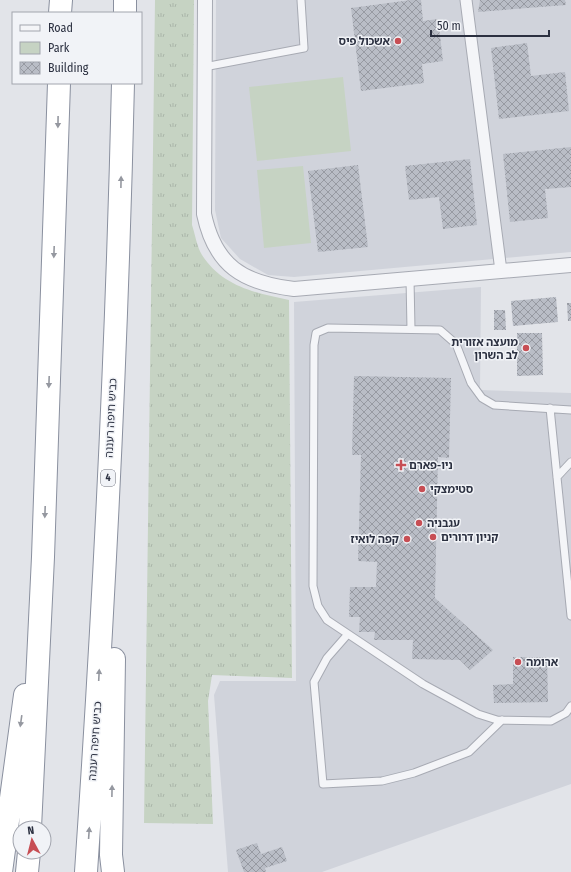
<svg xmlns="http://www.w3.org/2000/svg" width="571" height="872" viewBox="0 0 571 872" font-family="'Fira Sans Condensed','Noto Sans Hebrew',sans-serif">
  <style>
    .built { fill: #d0d3db }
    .grass { fill: url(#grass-tufts) }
    .park { fill: #c6d3c3 }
    .building { fill: url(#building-cross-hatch) }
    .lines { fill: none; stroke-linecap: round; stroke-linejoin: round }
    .service-casing { stroke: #a7aab3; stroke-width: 9 }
    .pedestrian-casing { stroke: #a7aab3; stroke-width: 13 }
    .minor-casing { stroke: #a7aab3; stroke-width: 16 }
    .trunk-casing { stroke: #8a909f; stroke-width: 24 }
    .service { stroke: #f4f5f8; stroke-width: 7 }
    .pedestrian { stroke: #f4f5f8; stroke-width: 11 }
    .minor { stroke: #f4f5f8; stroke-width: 14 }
    .trunk { stroke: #fff; stroke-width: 22 }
    .oneway { fill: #9598a0 }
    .poi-dot { fill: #c74e54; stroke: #f1f3f7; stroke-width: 1.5 }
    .labels { text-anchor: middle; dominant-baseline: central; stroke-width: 3; stroke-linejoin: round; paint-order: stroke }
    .shield { fill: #f1f3f7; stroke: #666a77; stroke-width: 1 }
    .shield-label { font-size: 10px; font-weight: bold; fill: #2b3040 }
    .poi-label { font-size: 11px; font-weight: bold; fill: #2b3040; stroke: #f1f3f7; text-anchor: start }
    .street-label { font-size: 11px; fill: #2b3040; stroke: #f1f3f7 }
  </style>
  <defs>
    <pattern id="grass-tufts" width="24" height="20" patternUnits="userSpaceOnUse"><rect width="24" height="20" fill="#c6d3c3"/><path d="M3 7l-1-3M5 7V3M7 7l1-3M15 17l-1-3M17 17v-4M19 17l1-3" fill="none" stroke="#aab5a9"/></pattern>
    <pattern id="building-cross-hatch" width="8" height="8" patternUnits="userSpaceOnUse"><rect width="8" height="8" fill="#b9bdc6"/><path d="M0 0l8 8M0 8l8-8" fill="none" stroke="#979aa2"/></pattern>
  </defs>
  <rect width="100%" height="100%" fill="#e2e4e9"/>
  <!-- built -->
  <path class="built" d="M 216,0 L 571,0 L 571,252 L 294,277 L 268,275 L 240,259 L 221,238 L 215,210 Z
    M 481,287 L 480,390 L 571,393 L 571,784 L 322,872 L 228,872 L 214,695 L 220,681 L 296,681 L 294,302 Z"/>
  <!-- grass -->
  <path class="grass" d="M 155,0 L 194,0 L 192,225 C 195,234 197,247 202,255 C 222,286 255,293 289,300 L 292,678 L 212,675 L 208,701 L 213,824 L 144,823 Z"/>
  <!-- park -->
  <path class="park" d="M 343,77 L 351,151 L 257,161 L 249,87 Z
    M 303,166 L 311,243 L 264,248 L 257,170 Z"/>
  <!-- building -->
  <path class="building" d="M 411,0 L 421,0 L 423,21 L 438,19 L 443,61 L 422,64 L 424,83 L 361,91 L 351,8 Z
    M 480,0 L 565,0 L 566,5 L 478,12 Z
    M 527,43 L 531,76 L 565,72 L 569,111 L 499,119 L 491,48 Z
    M 571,147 L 571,187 L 545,189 L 548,218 L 510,222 L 503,154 Z
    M 470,159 L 477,225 L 443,229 L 439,197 L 409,200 L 405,166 Z
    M 358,165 L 368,247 L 318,252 L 308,171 Z
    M 556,297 L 558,322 L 513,326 L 511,301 Z
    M 567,303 L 571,303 L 571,321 L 568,321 Z
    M 494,310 L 505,310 L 506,330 L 494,330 Z
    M 517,333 L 542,333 L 543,375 L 517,376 Z
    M 354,376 L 451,378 L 449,458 L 438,457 L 435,598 L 493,650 L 470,670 L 460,660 L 412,659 L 413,640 L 374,640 L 375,632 L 359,632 L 360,617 L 349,617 L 350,587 L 376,587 L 377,562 L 358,561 L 361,455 L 352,455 Z
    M 513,657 L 547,657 L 548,702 L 494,703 L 493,685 L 513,684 Z
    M 257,843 L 261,854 L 282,847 L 287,861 L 265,868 L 266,872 L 244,872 L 236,850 Z"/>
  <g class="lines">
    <!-- service casing -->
    <g class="service-casing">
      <path id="service" d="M 204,67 L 304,48 L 301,0
        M 410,279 L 411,329
        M 550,408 L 571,616
        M 571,410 L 494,405 L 482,398 L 471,383 L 456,344 L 440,330 L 328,328 L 316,333 L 314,345 L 313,586 L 318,606 L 327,620 L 423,684 L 478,714 L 497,720 L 551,721 L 566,713 L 571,706
        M 557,477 L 571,462
        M 348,634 L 327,658 L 314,682 L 323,784 L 382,781 L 414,773 L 469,752 L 502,720"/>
    </g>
    <!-- pedestrian casing -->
    <g class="pedestrian-casing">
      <path id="pedestrian" d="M 466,0 L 501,271"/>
    </g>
    <!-- minor casing -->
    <g class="minor-casing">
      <path id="minor" d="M 205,0 L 204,214 C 215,266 243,283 294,289 L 571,265"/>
    </g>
    <!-- trunk casing -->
    <g class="trunk-casing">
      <path id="trunk" d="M 60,13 L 61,0
        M 125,13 L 125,0
        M 30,828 L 43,557 L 59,83
        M 1,872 L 25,695
        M 27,872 L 29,852
        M 86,872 C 104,609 117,346 123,83
        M 113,872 L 111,855 L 114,659"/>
    </g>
    <!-- service -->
    <use href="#service" class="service"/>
    <!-- pedestrian -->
    <use href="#pedestrian" class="pedestrian"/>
    <!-- minor -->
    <use href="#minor" class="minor"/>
    <!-- trunk -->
    <use href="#trunk" class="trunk"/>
  </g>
  <!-- one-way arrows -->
  <defs><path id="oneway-solid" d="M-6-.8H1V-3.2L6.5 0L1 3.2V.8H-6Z"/></defs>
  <g class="oneway">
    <use href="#oneway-solid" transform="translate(58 122) rotate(91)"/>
    <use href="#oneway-solid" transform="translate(121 182) rotate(-89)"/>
    <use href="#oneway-solid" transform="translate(54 252) rotate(92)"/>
    <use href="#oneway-solid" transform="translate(49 382) rotate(92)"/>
    <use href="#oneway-solid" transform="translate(45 512) rotate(92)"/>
    <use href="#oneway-solid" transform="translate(99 675) rotate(-87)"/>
    <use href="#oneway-solid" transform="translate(21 721) rotate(98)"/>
    <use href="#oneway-solid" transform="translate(112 791) rotate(-89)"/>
    <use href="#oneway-solid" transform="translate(89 833) rotate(-86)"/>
  </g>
  <!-- markers -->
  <g class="poi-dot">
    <circle cx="398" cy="41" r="4"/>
    <circle cx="526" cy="348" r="4"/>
    <path d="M399 459h4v4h4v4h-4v4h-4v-4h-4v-4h4z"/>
    <circle cx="422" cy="489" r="4"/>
    <circle cx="419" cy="523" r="4"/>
    <circle cx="433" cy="537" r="4"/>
    <circle cx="407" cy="539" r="4"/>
    <circle cx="518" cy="662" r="4"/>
  </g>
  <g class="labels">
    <!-- shield labels -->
    <rect class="shield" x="101" y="470" width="14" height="16" rx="3"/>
    <g class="shield-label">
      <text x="108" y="478">4</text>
    </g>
    <!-- poi labels -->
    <g class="poi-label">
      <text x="390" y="41" text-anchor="end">אשכול פיס</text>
      <text x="518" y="342" text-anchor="end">מועצה אזורית<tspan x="518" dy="13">לב השרון</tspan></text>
      <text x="409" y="465">ניו-פארם</text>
      <text x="430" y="489">סטימצקי</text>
      <text x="427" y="523">עגבניה</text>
      <text x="441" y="537">קניון דרורים</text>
      <text x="399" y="539" text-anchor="end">קפה לואיז</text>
      <text x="526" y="662">ארומה</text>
    </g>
    <!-- street labels -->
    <g class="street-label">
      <text transform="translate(111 418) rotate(-87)">כביש חיפה רעננה</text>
      <text transform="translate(95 741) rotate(-86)">כביש חיפה רעננה</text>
    </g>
  </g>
  <!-- legend -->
  <rect x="12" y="12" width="130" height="72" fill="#f1f3f7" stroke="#a2a5ae"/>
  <rect x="20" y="25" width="20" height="6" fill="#f4f5f8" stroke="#a2a5ae"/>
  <text x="48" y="32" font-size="12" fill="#2b3040">Road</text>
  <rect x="20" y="42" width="20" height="12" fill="#c6d3c3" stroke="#a2a5ae"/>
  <text x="48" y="52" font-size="12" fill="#2b3040">Park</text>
  <rect x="20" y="62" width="20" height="12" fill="url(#building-cross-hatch)" stroke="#a2a5ae"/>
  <text x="48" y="72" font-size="12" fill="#2b3040">Building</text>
  <!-- north arrow -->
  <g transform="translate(32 840) rotate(353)"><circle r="19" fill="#f1f3f7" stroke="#a2a5ae"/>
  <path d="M0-3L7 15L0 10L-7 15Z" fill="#c74e54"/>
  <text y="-6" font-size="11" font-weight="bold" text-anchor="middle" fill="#2b3040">N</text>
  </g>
  <!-- scale -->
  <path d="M431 30v6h118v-6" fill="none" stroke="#2b3040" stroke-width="2"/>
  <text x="437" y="30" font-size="12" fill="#2b3040" stroke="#f1f3f7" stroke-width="3" paint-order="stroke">50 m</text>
</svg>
